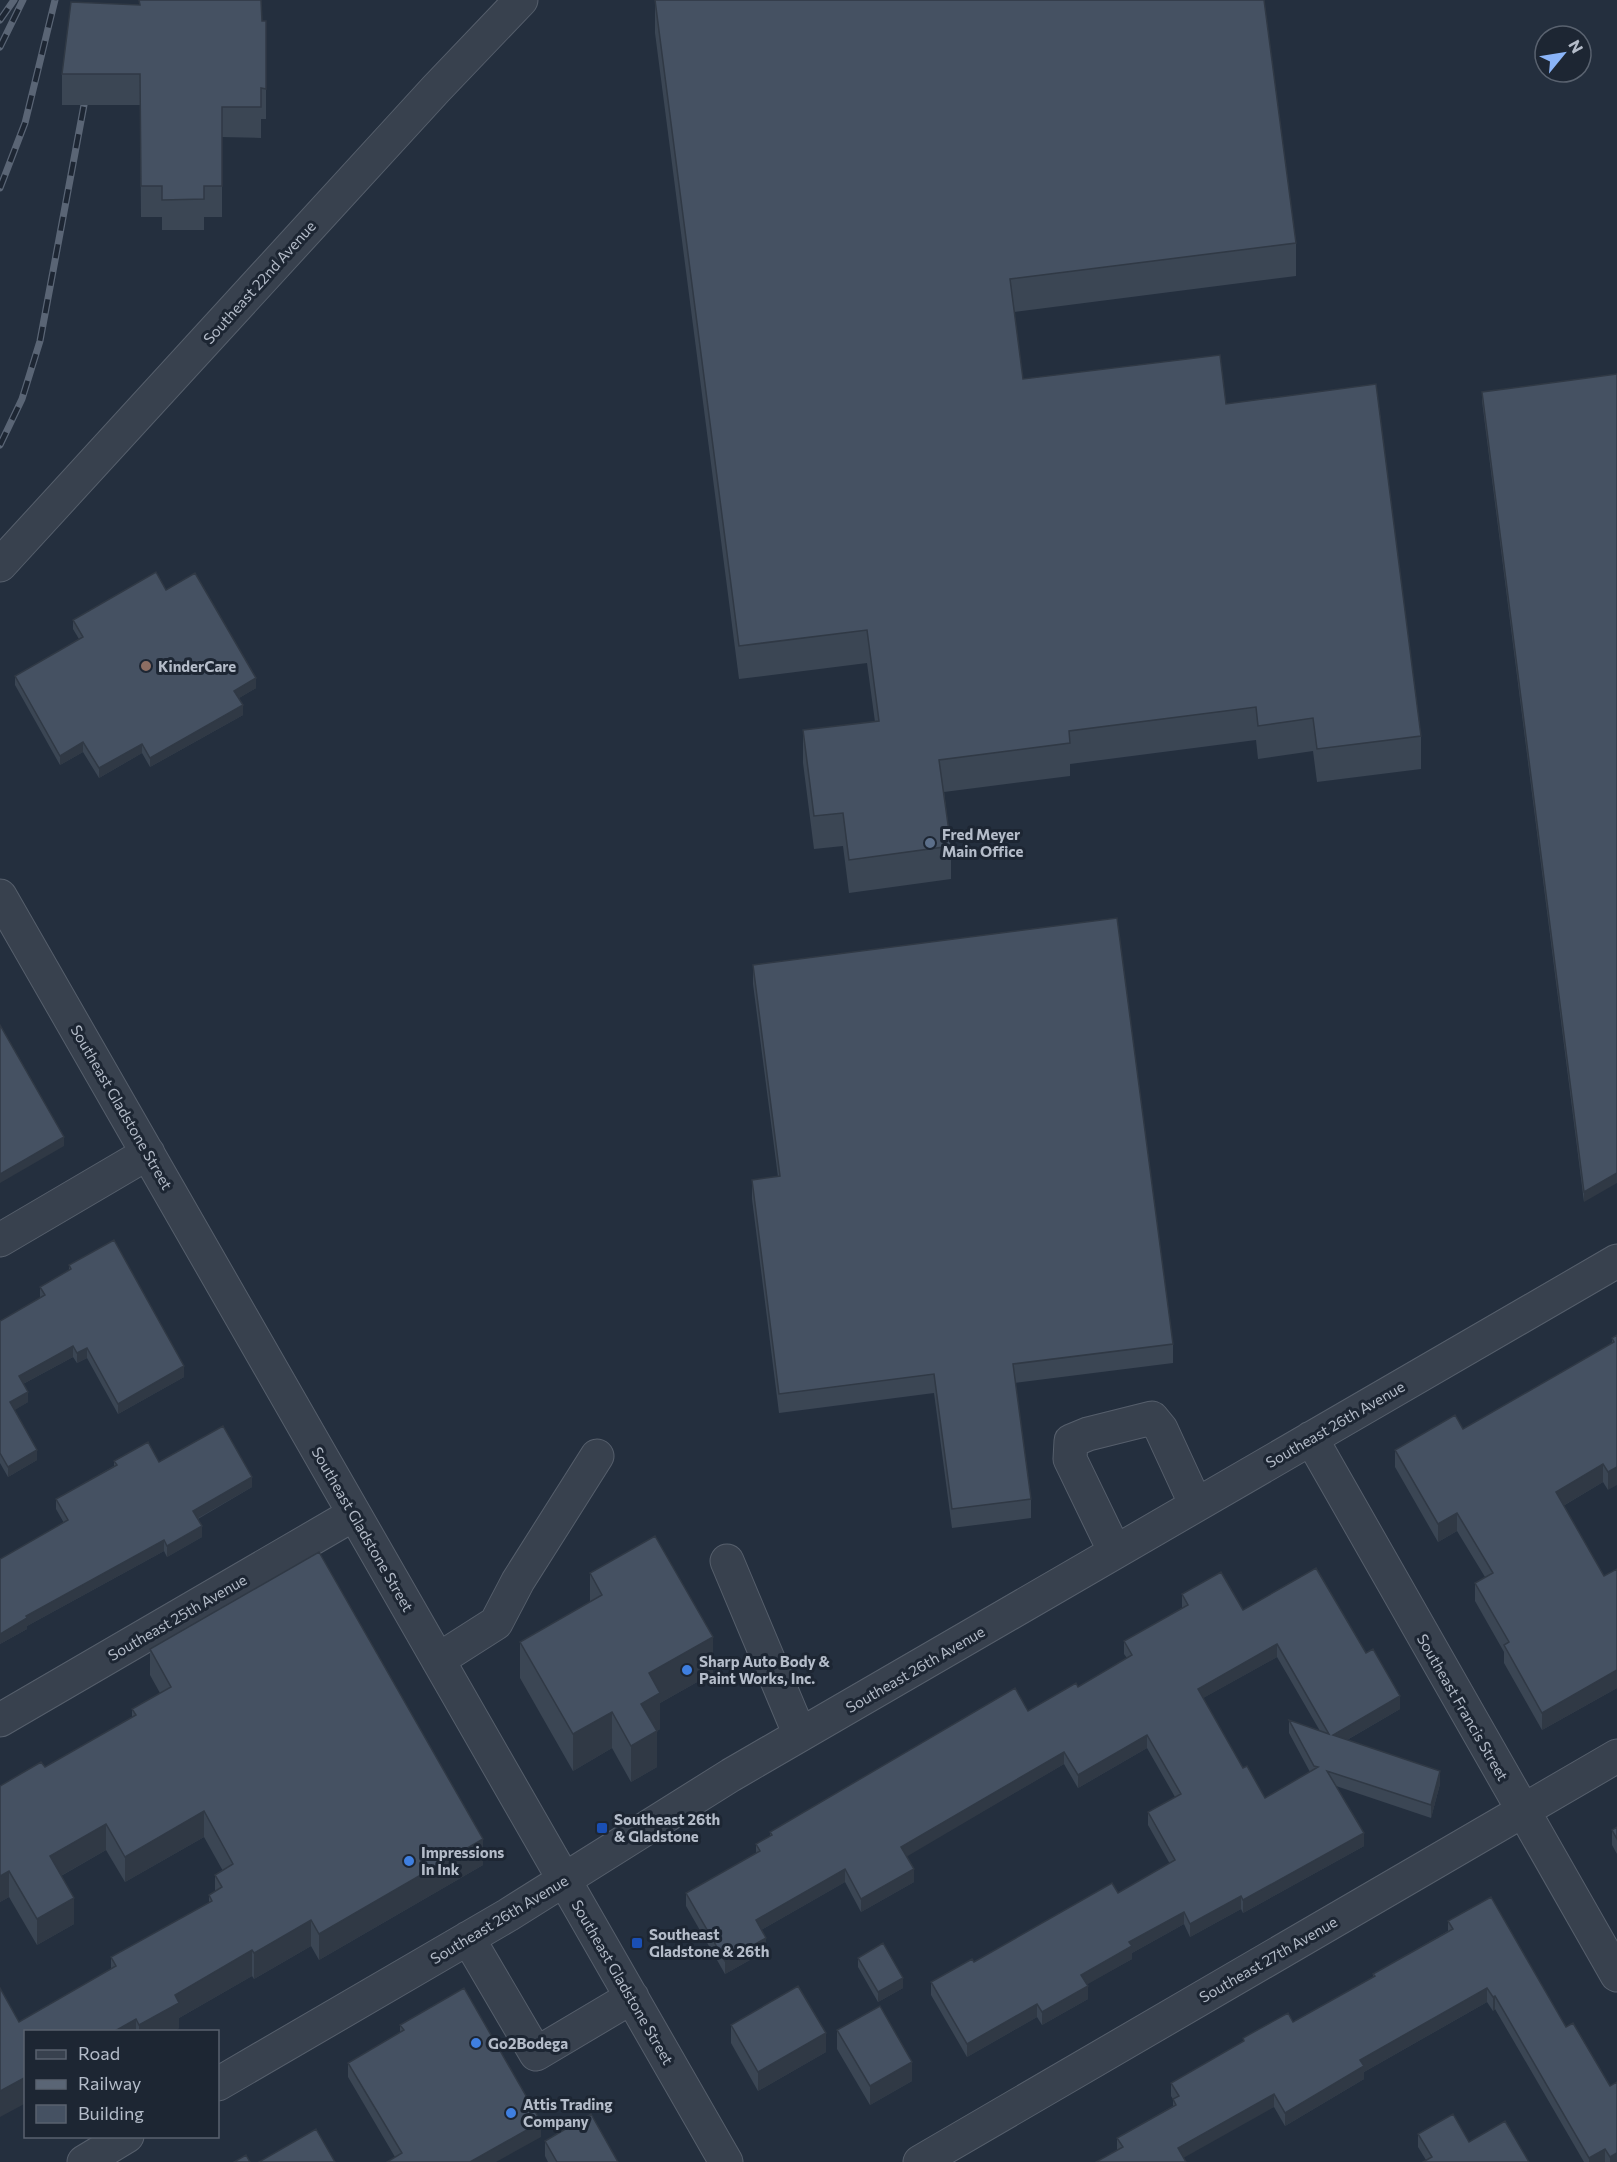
<svg xmlns="http://www.w3.org/2000/svg" width="1617" height="2162" viewBox="0 0 1617 2162" font-family="Commissioner,sans-serif">
  <style>
    .lines { fill: none; stroke-linecap: round; stroke-linejoin: round }
    .minor-casing { stroke: #565f6c; stroke-width: 35 }
    .minor { stroke: #38414e; stroke-width: 33 }
    .rail-casing { stroke: #5a6575; stroke-width: 7 }
    .rail { stroke: #1d2633; stroke-width: 4.5; stroke-dasharray: 14; stroke-linecap: butt }
    .wall { fill: #3b4654; fill-rule: evenodd }
    .shaded-wall { fill: #303945 }
    .building { fill: #455162; stroke: #303945; stroke-width: 1.5; fill-rule: evenodd }
    .education-dot { fill: #8d6e63; stroke: #1d2633; stroke-width: 2 }
    .service-dot { fill: #5c6f8a; stroke: #1d2633; stroke-width: 2 }
    .shop-dot { fill: #3f7fe0; stroke: #1d2633; stroke-width: 2 }
    .transit-dot { fill: #1a4fb4; stroke: #1d2633; stroke-width: 2 }
    .labels { text-anchor: middle; dominant-baseline: central; stroke-width: 6; stroke-linejoin: round; paint-order: stroke }
    .street-label { font-size: 15px; fill: #b4bcc9; stroke: #1d2633 }
    .poi-label { font-size: 15px; font-weight: bold; fill: #b4bcc9; stroke: #1d2633; text-anchor: start }
  </style>
  <rect width="100%" height="100%" fill="#242f3e"/>
  <g class="lines">
    <!-- minor casing -->
    <g class="minor-casing">
      <path id="minor" d="M 0,565 L 436,89 L 521,0
        M 0,896 L 726,2162
        M 0,1240 L 148,1153
        M 1311,1438 L 1617,1975
        M 1115,1552 L 1070,1459 L 1071,1441 L 1088,1434 L 1152,1418 L 1161,1429 L 1196,1505
        M 727,1561 L 800,1735
        M 438,1660 L 496,1623 L 518,1581 L 597,1456
        M 0,1720 L 354,1514
        M 468,1938 L 536,2054 L 632,1997
        M 218,2084 L 508,1915 L 731,1775 L 1617,1261
        M 84,2162 L 127,2136
        M 920,2162 L 1617,1756"/>
    </g>
    <!-- minor -->
    <use href="#minor" class="minor"/>
    <!-- rail casing -->
    <g class="rail-casing">
      <path id="rail" d="M 0,20 L 14,0
        M 0,47 L 23,0
        M 0,188 L 25,123 L 55,0
        M 0,445 L 22,399 L 40,341 L 84,105"/>
    </g>
    <!-- rail -->
    <use href="#rail" class="rail"/>
  </g>
  <!-- wall -->
  <path class="wall" d="M 655,0 L 1296,243 L 1296,276 L 1014,312 L 1023,379 L 1226,404 L 1421,736 L 1421,769 L 1317,782 L 1313,751 L 1258,759 L 1256,740 L 1070,764 L 1070,776 L 944,792 L 951,846 L 951,879 L 849,893 L 843,846 L 814,849 L 803,763 L 803,730 L 875,722 L 867,663 L 739,679 L 655,33 Z
    M 262,21 L 266,21 L 266,119 L 261,119 L 261,138 L 222,137 L 222,217 L 204,217 L 204,230 L 162,230 L 162,217 L 141,217 L 140,105 L 62,105 L 62,74 Z
    M 1617,374 L 1584,1202 L 1482,401 L 1482,392 Z
    M 166,590 L 256,688 L 239,698 L 243,715 L 150,767 L 142,753 L 99,778 L 83,752 L 60,765 L 15,685 L 15,676 L 79,639 L 73,629 L 73,620 Z
    M 753,965 L 1173,1344 L 1173,1363 L 1015,1383 L 1031,1499 L 1031,1518 L 952,1528 L 934,1393 L 779,1413 L 752,1199 L 752,1180 L 778,1177 L 753,984 Z
    M 69,1265 L 184,1377 L 118,1414 L 87,1358 L 77,1363 L 73,1357 L 23,1384 L 28,1402 L 14,1410 L 37,1460 L 8,1477 L 0,1463 L 0,1321 L 40,1298 L 40,1287 L 69,1271 Z
    M 1617,1335 L 1608,1490 L 1603,1482 L 1563,1506 L 1604,1576 L 1617,1569 L 1617,1688 L 1542,1730 L 1504,1663 L 1504,1652 L 1475,1601 L 1475,1583 L 1485,1577 L 1457,1531 L 1438,1542 L 1395,1467 L 1395,1450 L 1463,1429 L 1612,1343 L 1612,1338 Z
    M 114,1461 L 159,1462 L 252,1487 L 198,1519 L 202,1537 L 167,1557 L 164,1551 L 27,1626 L 27,1629 L 0,1644 L 0,1559 L 64,1523 L 56,1509 L 56,1499 L 114,1466 Z
    M 590,1573 L 713,1673 L 660,1703 L 660,1729 L 657,1731 L 657,1767 L 631,1782 L 612,1748 L 573,1771 L 520,1678 L 520,1642 L 590,1603 Z
    M 1182,1594 L 1243,1610 L 1366,1653 L 1400,1709 L 1347,1740 L 1440,1784 L 1431,1818 L 1336,1786 L 1364,1846 L 1243,1913 L 1241,1909 L 1190,1937 L 1184,1924 L 1132,1953 L 1132,1959 L 1087,1984 L 1088,1999 L 1042,2025 L 1037,2017 L 967,2057 L 931,1995 L 931,1982 L 1118,1893 L 1170,1864 L 1148,1825 L 1148,1812 L 1175,1797 L 1147,1748 L 1078,1788 L 1064,1764 L 906,1856 L 914,1882 L 861,1912 L 845,1882 L 761,1930 L 766,1951 L 725,1974 L 686,1906 L 686,1893 L 756,1853 L 756,1844 L 770,1836 L 770,1832 L 1078,1687 L 1127,1658 L 1124,1654 L 1124,1641 L 1182,1608 ZM 1277,1657 L 1320,1731 L 1289,1720 L 1289,1733 L 1310,1772 L 1265,1798 L 1243,1768 L 1203,1698 Z
    M 150,1649 L 483,1865 L 319,1960 L 311,1946 L 254,1979 L 252,1976 L 179,2018 L 179,2028 L 174,2031 L 26,2031 L 19,2022 L 111,1969 L 111,1957 L 209,1903 L 209,1895 L 215,1891 L 215,1875 L 223,1871 L 204,1837 L 125,1882 L 106,1850 L 61,1876 L 74,1924 L 37,1945 L 9,1897 L 0,1902 L 0,1786 L 45,1767 L 132,1717 L 132,1709 L 160,1693 L 150,1675 Z
    M 1617,1827 L 1617,1854 L 1612,1845 L 1612,1830 Z
    M 1448,1921 L 1617,2162 L 1584,2162 L 1495,2009 L 1493,2011 L 1487,2002 L 1364,2072 L 1364,2079 L 1285,2126 L 1274,2107 L 1117,2150 L 1117,2138 L 1173,2106 L 1173,2099 L 1171,2096 L 1171,2083 L 1243,2042 L 1243,2038 L 1293,2022 L 1373,1977 L 1373,1974 L 1448,1931 Z
    M 858,1958 L 903,1988 L 878,2002 L 858,1967 Z
    M 400,2025 L 541,2137 L 395,2157 L 348,2077 L 348,2063 L 400,2032 Z
    M 731,2025 L 826,2052 L 758,2091 L 731,2043 Z
    M 837,2030 L 912,2081 L 870,2105 L 837,2049 Z
    M 1418,2134 L 1469,2142 L 1426,2160 L 1418,2147 Z
    M 545,2141 L 618,2162 L 548,2162 L 545,2156 Z"/>
  <!-- shaded-wall -->
  <path class="shaded-wall" d="M 256,678 L 256,688 L 234,701 L 234,691 Z
    M 243,705 L 243,715 L 150,767 L 150,758 Z
    M 83,742 L 83,752 L 60,765 L 60,756 Z
    M 142,744 L 142,753 L 99,778 L 99,768 Z
    M 64,1137 L 64,1146 L 0,1183 L 0,1174 Z
    M 1617,1173 L 1617,1183 L 1584,1202 L 1584,1192 Z
    M 73,1346 L 73,1357 L 19,1386 L 19,1376 Z
    M 87,1348 L 87,1358 L 77,1363 L 77,1353 Z
    M 184,1366 L 184,1377 L 118,1414 L 118,1404 Z
    M 28,1392 L 28,1402 L 10,1413 L 10,1402 Z
    M 37,1450 L 37,1460 L 8,1477 L 8,1467 Z
    M 1603,1464 L 1603,1482 L 1556,1510 L 1556,1492 Z
    M 1617,1467 L 1617,1485 L 1608,1490 L 1608,1472 Z
    M 252,1477 L 252,1487 L 193,1521 L 193,1511 Z
    M 1457,1513 L 1457,1531 L 1438,1542 L 1438,1524 Z
    M 202,1526 L 202,1537 L 167,1557 L 167,1546 Z
    M 164,1540 L 164,1551 L 27,1626 L 27,1629 L 0,1644 L 0,1634 L 26,1616 Z
    M 713,1637 L 713,1673 L 660,1703 L 660,1729 L 643,1739 L 657,1731 L 657,1767 L 631,1782 L 631,1746 L 649,1673 Z
    M 1277,1644 L 1277,1657 L 1198,1701 L 1198,1689 Z
    M 1617,1662 L 1617,1688 L 1542,1730 L 1542,1713 Z
    M 1400,1696 L 1400,1709 L 1333,1748 L 1333,1735 Z
    M 612,1712 L 612,1748 L 573,1771 L 573,1734 Z
    M 1147,1735 L 1147,1748 L 1078,1788 L 1078,1775 Z
    M 1064,1752 L 1064,1764 L 901,1860 L 901,1847 Z
    M 1440,1771 L 1440,1784 L 1431,1818 L 1431,1805 Z
    M 204,1811 L 204,1837 L 125,1882 L 125,1857 Z
    M 106,1824 L 106,1850 L 50,1882 L 50,1856 Z
    M 1364,1833 L 1364,1846 L 1243,1913 L 1243,1900 Z
    M 483,1839 L 483,1865 L 319,1960 L 319,1934 Z
    M 845,1869 L 845,1882 L 756,1933 L 756,1920 Z
    M 914,1869 L 914,1882 L 861,1912 L 861,1899 Z
    M 9,1871 L 9,1897 L 0,1902 L 0,1876 Z
    M 1241,1896 L 1241,1909 L 1190,1937 L 1190,1924 Z
    M 74,1898 L 74,1924 L 37,1945 L 37,1919 Z
    M 1184,1912 L 1184,1924 L 1132,1953 L 1132,1959 L 1081,1988 L 1081,1975 L 1129,1942 Z
    M 311,1920 L 311,1946 L 254,1979 L 254,1953 Z
    M 766,1938 L 766,1951 L 725,1974 L 725,1961 Z
    M 252,1950 L 252,1976 L 179,2018 L 179,2028 L 174,2031 L 139,2031 L 139,2025 L 175,1995 Z
    M 903,1978 L 903,1988 L 878,2002 L 878,1992 Z
    M 1088,1986 L 1088,1999 L 1042,2025 L 1042,2012 Z
    M 1487,1988 L 1487,2002 L 1364,2072 L 1364,2079 L 1285,2126 L 1285,2113 L 1360,2060 Z
    M 1495,1996 L 1495,2009 L 1493,2011 L 1493,1997 Z
    M 1037,2004 L 1037,2017 L 967,2057 L 967,2044 Z
    M 136,2019 L 136,2031 L 115,2031 Z
    M 826,2033 L 826,2052 L 758,2091 L 758,2072 Z
    M 912,2062 L 912,2081 L 870,2105 L 870,2086 Z
    M 26,2077 L 26,2103 L 0,2117 L 0,2091 Z
    M 1274,2094 L 1274,2107 L 1178,2161 L 1178,2148 Z
    M 541,2122 L 541,2137 L 496,2162 L 470,2162 Z
    M 1605,2149 L 1605,2162 L 1589,2162 L 1589,2158 Z
    M 1617,2153 L 1617,2162 L 1610,2162 L 1610,2157 Z"/>
  <!-- building -->
  <path class="building" d="M 139,0 L 261,0 L 262,21 L 266,21 L 266,89 L 261,88 L 261,107 L 222,107 L 222,186 L 204,186 L 204,199 L 162,200 L 162,186 L 141,186 L 140,74 L 62,74 L 71,2 L 140,5 Z
    M 655,0 L 1264,0 L 1296,243 L 1010,279 L 1023,379 L 1220,355 L 1226,404 L 1376,384 L 1421,736 L 1317,749 L 1313,718 L 1258,726 L 1256,707 L 1069,731 L 1070,743 L 939,760 L 951,846 L 849,860 L 843,813 L 814,816 L 803,730 L 879,721 L 867,630 L 739,646 Z
    M 1617,374 L 1617,1173 L 1584,1192 L 1482,392 Z
    M 156,572 L 166,590 L 195,573 L 256,678 L 234,691 L 243,705 L 150,758 L 142,744 L 99,768 L 83,742 L 60,756 L 15,676 L 83,637 L 73,620 Z
    M 1117,918 L 1173,1344 L 1013,1364 L 1031,1499 L 952,1509 L 934,1374 L 779,1394 L 752,1180 L 780,1176 L 753,965 Z
    M 0,1025 L 64,1137 L 0,1174 Z
    M 114,1240 L 184,1366 L 118,1404 L 87,1348 L 77,1353 L 73,1346 L 19,1376 L 28,1392 L 10,1402 L 37,1450 L 8,1467 L 0,1453 L 0,1321 L 45,1295 L 40,1287 L 71,1269 L 69,1265 Z
    M 1617,1335 L 1617,1467 L 1608,1472 L 1603,1464 L 1556,1492 L 1604,1576 L 1617,1569 L 1617,1670 L 1542,1713 L 1504,1645 L 1509,1642 L 1475,1583 L 1493,1573 L 1457,1513 L 1438,1524 L 1395,1450 L 1455,1415 L 1463,1429 L 1614,1342 L 1612,1338 Z
    M 223,1426 L 252,1477 L 193,1511 L 202,1526 L 167,1546 L 164,1540 L 26,1616 L 27,1618 L 0,1634 L 0,1559 L 68,1520 L 56,1499 L 117,1465 L 114,1461 L 148,1442 L 159,1462 Z
    M 655,1536 L 713,1637 L 649,1673 L 660,1693 L 641,1704 L 657,1731 L 631,1746 L 612,1712 L 573,1734 L 520,1642 L 602,1595 L 590,1573 Z
    M 319,1552 L 483,1839 L 319,1934 L 311,1920 L 254,1953 L 252,1950 L 175,1995 L 179,2003 L 139,2025 L 136,2019 L 115,2031 L 26,2031 L 26,2077 L 0,2091 L 0,1988 L 19,2022 L 116,1966 L 111,1957 L 212,1901 L 209,1895 L 222,1887 L 215,1875 L 233,1864 L 204,1811 L 125,1857 L 106,1824 L 50,1856 L 74,1898 L 37,1919 L 9,1871 L 0,1876 L 0,1786 L 41,1762 L 45,1767 L 136,1715 L 132,1709 L 171,1687 L 150,1649 Z
    M 1316,1568 L 1366,1653 L 1373,1649 L 1400,1696 L 1333,1735 L 1440,1771 L 1431,1805 L 1327,1771 L 1364,1833 L 1243,1900 L 1241,1896 L 1190,1924 L 1184,1912 L 1129,1942 L 1132,1946 L 1081,1975 L 1088,1986 L 1042,2012 L 1037,2004 L 967,2044 L 931,1982 L 972,1959 L 974,1962 L 1112,1883 L 1118,1893 L 1175,1860 L 1148,1812 L 1181,1794 L 1147,1735 L 1078,1775 L 1064,1752 L 901,1847 L 914,1869 L 861,1899 L 845,1869 L 756,1920 L 766,1938 L 725,1961 L 686,1893 L 760,1851 L 756,1844 L 772,1835 L 770,1832 L 1015,1688 L 1028,1711 L 1076,1683 L 1078,1687 L 1132,1655 L 1124,1641 L 1188,1605 L 1182,1594 L 1221,1572 L 1243,1610 ZM 1277,1644 L 1329,1734 L 1289,1720 L 1314,1766 L 1318,1767 L 1265,1798 L 1247,1766 L 1243,1768 L 1198,1689 Z
    M 1617,1827 L 1617,1839 L 1612,1830 Z
    M 1491,1897 L 1566,2027 L 1573,2023 L 1610,2086 L 1617,2082 L 1617,2153 L 1610,2157 L 1605,2149 L 1589,2158 L 1495,1996 L 1493,1997 L 1487,1988 L 1360,2060 L 1364,2066 L 1285,2113 L 1274,2094 L 1178,2148 L 1186,2162 L 1096,2162 L 1123,2147 L 1117,2138 L 1176,2105 L 1173,2099 L 1179,2096 L 1171,2083 L 1244,2041 L 1243,2038 L 1288,2013 L 1293,2022 L 1375,1976 L 1373,1974 L 1453,1929 L 1448,1921 Z
    M 883,1943 L 903,1978 L 878,1992 L 858,1958 Z
    M 798,1986 L 826,2033 L 758,2072 L 731,2025 Z
    M 464,1988 L 541,2122 L 470,2162 L 387,2162 L 402,2153 L 348,2063 L 404,2030 L 400,2025 Z
    M 880,2006 L 912,2062 L 870,2086 L 837,2030 Z
    M 591,2114 L 618,2162 L 557,2162 L 545,2141 Z
    M 1453,2114 L 1469,2142 L 1505,2121 L 1529,2162 L 1423,2162 L 1432,2157 L 1418,2134 Z
    M 316,2129 L 335,2162 L 259,2162 Z
    M 246,2155 L 250,2162 L 234,2162 Z"/>
  <!-- markers -->
  <circle class="education-dot" cx="146" cy="666" r="6"/>
  <circle class="service-dot" cx="930" cy="843" r="6"/>
  <g class="shop-dot">
    <circle cx="687" cy="1670" r="6"/>
    <circle cx="409" cy="1861" r="6"/>
    <circle cx="476" cy="2043" r="6"/>
    <circle cx="511" cy="2113" r="6"/>
  </g>
  <g class="transit-dot">
    <rect x="596" y="1822" width="12" height="12" rx="3"/>
    <rect x="631" y="1937" width="12" height="12" rx="3"/>
  </g>
  <g class="labels">
    <!-- street labels -->
    <g class="street-label">
      <text transform="translate(259 282) rotate(-48)">Southeast 22nd Avenue</text>
      <text transform="translate(122 1107) rotate(60)">Southeast Gladstone Street</text>
      <text transform="translate(1335 1424) rotate(-30)">Southeast 26th Avenue</text>
      <text transform="translate(363 1529) rotate(60)">Southeast Gladstone Street</text>
      <text transform="translate(177 1617) rotate(-30)">Southeast 25th Avenue</text>
      <text transform="translate(915 1669) rotate(-30)">Southeast 26th Avenue</text>
      <text transform="translate(1463 1707) rotate(60)">Southeast Francis Street</text>
      <text transform="translate(499 1919) rotate(-31)">Southeast 26th Avenue</text>
      <text transform="translate(1268 1959) rotate(-30)">Southeast 27th Avenue</text>
      <text transform="translate(623 1982) rotate(60)">Southeast Gladstone Street</text>
    </g>
    <!-- poi labels -->
    <g class="poi-label">
      <text x="158" y="666">KinderCare</text>
      <text x="942" y="834">Fred Meyer<tspan x="942" dy="17">Main Office</tspan></text>
      <text x="699" y="1661">Sharp Auto Body &amp;<tspan x="699" dy="17">Paint Works, Inc.</tspan></text>
      <text x="614" y="1819">Southeast 26th<tspan x="614" dy="17">&amp; Gladstone</tspan></text>
      <text x="421" y="1852">Impressions<tspan x="421" dy="17">In Ink</tspan></text>
      <text x="649" y="1934">Southeast<tspan x="649" dy="17">Gladstone &amp; 26th</tspan></text>
      <text x="488" y="2043">Go2Bodega</text>
      <text x="523" y="2104">Attis Trading<tspan x="523" dy="17">Company</tspan></text>
    </g>
  </g>
  <!-- legend -->
  <rect x="24" y="2030" width="195" height="108" fill="#1d2633" stroke="#59626f" stroke-width="1.5"/>
  <rect x="36" y="2050" width="30" height="9" fill="#38414e" stroke="#59626f" stroke-width="1.5"/>
  <text x="78" y="2060" font-size="18" fill="#b4bcc9">Road</text>
  <rect x="36" y="2080" width="30" height="9" fill="#5a6575" stroke="#59626f" stroke-width="1.5"/>
  <text x="78" y="2090" font-size="18" fill="#b4bcc9">Railway</text>
  <rect x="36" y="2105" width="30" height="18" fill="#455162" stroke="#59626f" stroke-width="1.5"/>
  <text x="78" y="2120" font-size="18" fill="#b4bcc9">Building</text>
  <!-- north arrow -->
  <g transform="translate(1563 54) rotate(60)"><circle r="28" fill="#1d2633" stroke="#59626f" stroke-width="1.5"/>
  <path d="M0-4.5L10 22L0 15L-10 22Z" fill="#8ab4f8"/>
  <text y="-9" font-size="16" font-weight="bold" text-anchor="middle" fill="#b4bcc9">N</text>
  </g>
</svg>
